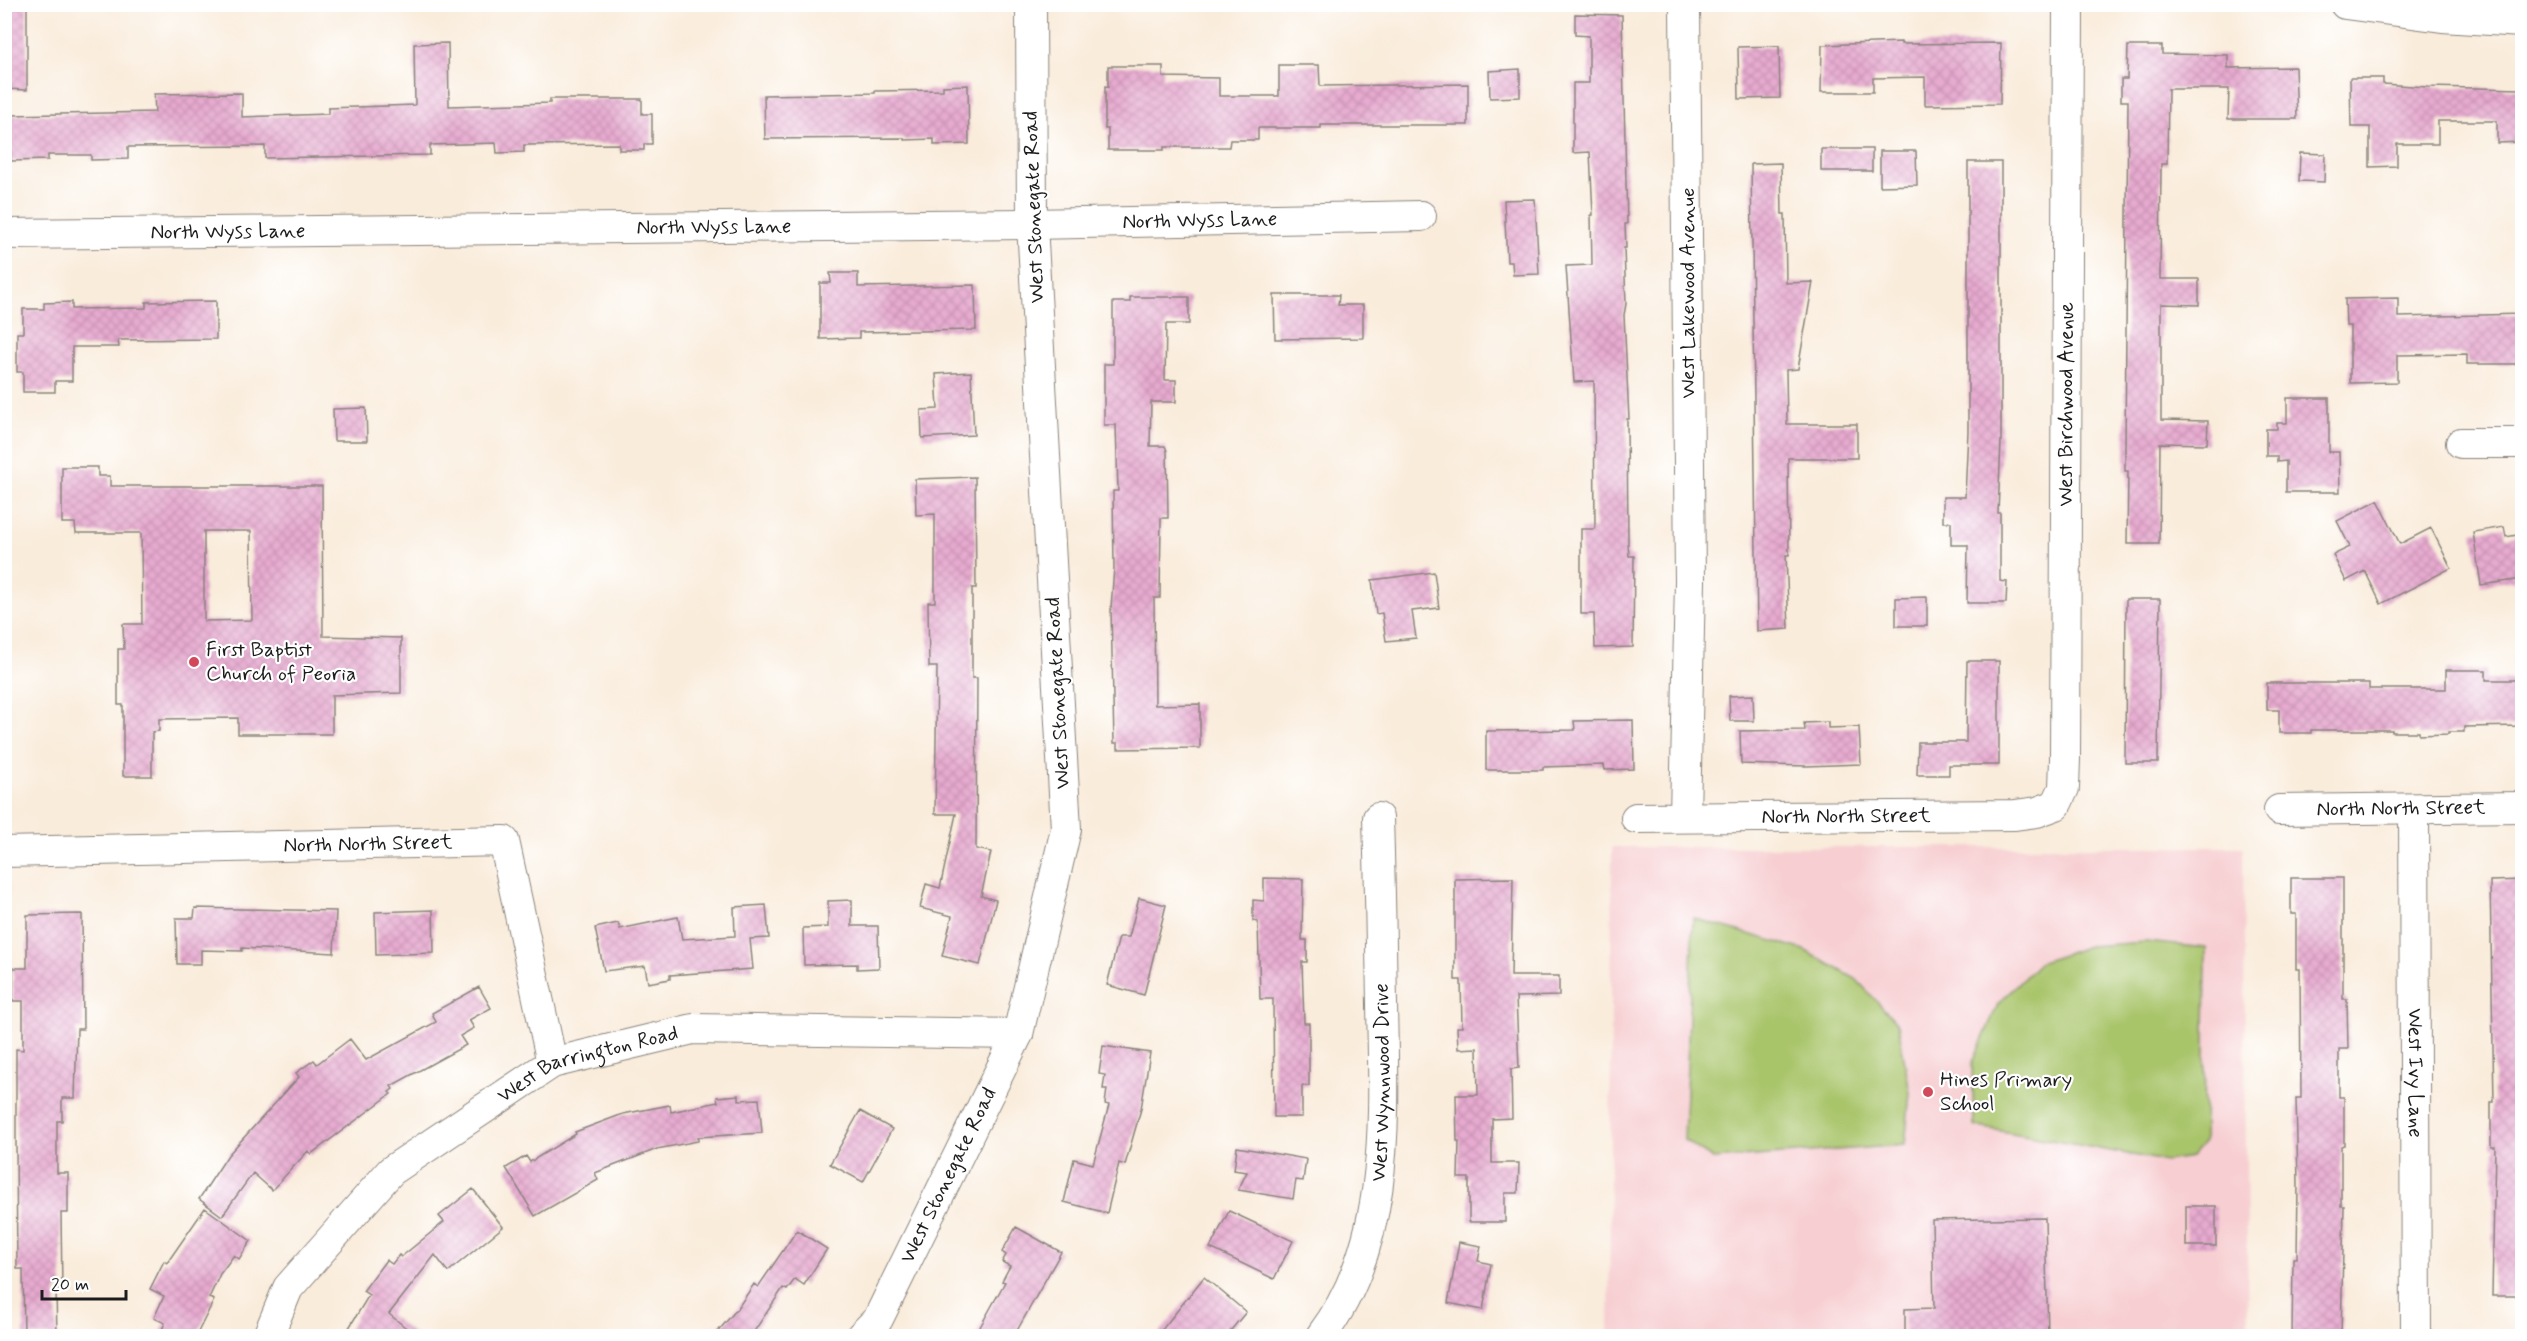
<svg xmlns="http://www.w3.org/2000/svg" width="2527" height="1341" viewBox="0 0 2527 1341" font-family="Mynerve,sans-serif">
  <style>
    .built { fill: #f7cfd2 }
    .green { fill: #a9c56b; stroke: #627044; stroke-width: 1.5 }
    .building { fill: url(#building-cross-hatch); fill-rule: evenodd }
    .lines { fill: none; stroke-linecap: round; stroke-linejoin: round }
    .minor-casing { stroke: #8a847c; stroke-width: 32 }
    .minor { stroke: #fff; stroke-width: 30 }
    .poi-dot { fill: #d1495b; stroke: #fff; stroke-width: 2 }
    .labels { text-anchor: middle; dominant-baseline: central; stroke-width: 4.5; stroke-linejoin: round; paint-order: stroke }
    .street-label { font-size: 21px; fill: #1c1c1c; stroke: #fff }
    .poi-label { font-size: 21px; fill: #1c1c1c; stroke: #fff; text-anchor: start }
  </style>
  <defs>
    <pattern id="building-cross-hatch" width="8" height="8" patternUnits="userSpaceOnUse" patternTransform="scale(1.5)"><rect width="8" height="8" fill="#e7aad0"/><path d="M0 0l8 8M0 8l8-8" fill="none" stroke="#c692b2"/></pattern>
  </defs>
  <rect width="100%" height="100%" fill="#fff"/>
  <filter id="ink" filterUnits="userSpaceOnUse"><feTurbulence type="fractalNoise" baseFrequency=".0167" numOctaves="2"/><feDisplacementMap in="SourceGraphic" scale="12" xChannelSelector="R" yChannelSelector="G"/><feConvolveMatrix kernelMatrix="1 2 1 2 8 2 1 2 1" color-interpolation-filters="sRGB"/></filter>
  <filter id="wash" filterUnits="userSpaceOnUse"><feTurbulence type="fractalNoise" baseFrequency=".008" numOctaves="4" result="noise"/><feDisplacementMap in="SourceGraphic" scale="24" xChannelSelector="R" yChannelSelector="G"/><feGaussianBlur stdDeviation="1.35" result="paint"/><feColorMatrix in="noise" values="0 0 0 0 0 0 0 0 0 0 0 0 0 0 0 0 0 1.4 0 .05"/><feComposite in="paint" operator="in"/></filter>
  <g filter="url(#wash)">
    <rect width="100%" height="100%" fill="#f9ecdb"/>
    <!-- built -->
    <path class="built" d="M 1612,847 L 2243,847 L 2248,1336 L 1609,1336 Z"/>
    <!-- green -->
    <path class="green" d="M 1693,918 L 1804,950 L 1856,979 L 1898,1024 L 1910,1092 L 1905,1145 L 1713,1159 L 1684,1140 Z
      M 2146,942 L 2206,948 L 2204,1142 L 2191,1157 L 2165,1161 L 1974,1126 L 1972,1064 L 1998,1004 L 2039,963 L 2089,946 Z"/>
    <g id="blocks">
      <!-- building -->
      <path class="building" d="M 4,4 L 27,4 L 27,90 L 4,89 Z
        M 1575,14 L 1622,15 L 1627,224 L 1625,224 L 1626,248 L 1624,248 L 1626,304 L 1624,315 L 1629,419 L 1627,419 L 1628,544 L 1629,556 L 1634,556 L 1633,647 L 1595,648 L 1594,614 L 1581,614 L 1581,529 L 1595,529 L 1594,381 L 1574,382 L 1566,266 L 1592,265 L 1591,215 L 1593,215 L 1590,152 L 1573,153 L 1573,83 L 1589,83 L 1589,36 L 1575,35 Z
        M 1901,42 L 1901,44 L 2001,43 L 2000,104 L 1925,105 L 1925,77 L 1873,78 L 1873,92 L 1821,92 L 1822,45 Z
        M 448,43 L 449,106 L 550,103 L 550,99 L 642,99 L 642,114 L 652,114 L 652,144 L 644,144 L 644,150 L 619,150 L 619,144 L 524,145 L 524,152 L 497,153 L 496,143 L 430,145 L 430,155 L 265,158 L 265,146 L 128,147 L 128,159 L 91,160 L 91,155 L 48,155 L 48,160 L 11,161 L 10,115 L 155,112 L 154,94 L 242,93 L 242,117 L 328,114 L 328,108 L 415,105 L 414,44 Z
        M 1779,46 L 1780,98 L 1739,99 L 1738,47 Z
        M 2128,46 L 2162,46 L 2162,54 L 2228,55 L 2228,68 L 2295,67 L 2297,119 L 2228,119 L 2229,89 L 2168,89 L 2167,164 L 2161,164 L 2160,279 L 2199,279 L 2199,305 L 2161,304 L 2161,420 L 2208,421 L 2207,444 L 2160,443 L 2159,544 L 2127,544 L 2128,471 L 2125,471 L 2125,447 L 2128,101 L 2121,101 L 2121,79 L 2127,79 Z
        M 1279,65 L 1319,65 L 1320,86 L 1468,84 L 1468,125 L 1321,125 L 1321,128 L 1258,128 L 1258,140 L 1230,140 L 1229,147 L 1164,147 L 1164,150 L 1108,150 L 1108,129 L 1105,129 L 1105,86 L 1108,87 L 1108,66 L 1163,66 L 1163,77 L 1219,78 L 1219,96 L 1279,96 Z
        M 1520,69 L 1520,97 L 1490,98 L 1489,71 Z
        M 2350,78 L 2383,78 L 2383,84 L 2427,87 L 2523,89 L 2523,142 L 2497,143 L 2497,121 L 2438,121 L 2438,144 L 2397,144 L 2397,166 L 2370,167 L 2370,127 L 2351,127 Z
        M 968,85 L 969,144 L 934,145 L 934,139 L 904,140 L 904,138 L 765,139 L 764,95 L 875,93 L 875,91 L 943,90 L 943,86 Z
        M 1821,149 L 1872,149 L 1872,171 L 1821,171 Z
        M 1880,151 L 1916,151 L 1917,185 L 1880,186 Z
        M 2300,153 L 2325,154 L 2324,182 L 2299,181 Z
        M 1968,162 L 2001,162 L 2001,441 L 1998,513 L 2000,513 L 2000,581 L 2007,582 L 2006,603 L 1967,603 L 1968,545 L 1951,545 L 1951,522 L 1943,522 L 1943,497 L 1965,497 L 1968,431 Z
        M 1781,163 L 1782,214 L 1785,214 L 1786,283 L 1813,282 L 1798,369 L 1786,370 L 1787,424 L 1857,424 L 1857,458 L 1788,458 L 1789,555 L 1786,555 L 1789,629 L 1757,631 L 1751,164 Z
        M 1535,199 L 1539,274 L 1513,275 L 1512,262 L 1507,262 L 1504,200 Z
        M 830,273 L 858,273 L 858,287 L 975,285 L 976,330 L 859,332 L 859,338 L 820,339 L 820,283 L 831,283 Z
        M 1274,295 L 1339,295 L 1338,305 L 1363,305 L 1363,338 L 1275,339 Z
        M 1130,297 L 1189,297 L 1189,324 L 1166,324 L 1165,380 L 1176,380 L 1176,402 L 1151,402 L 1150,446 L 1165,446 L 1167,451 L 1168,518 L 1161,518 L 1160,598 L 1154,598 L 1155,705 L 1200,704 L 1200,748 L 1118,749 L 1118,743 L 1114,743 L 1111,608 L 1114,568 L 1113,491 L 1118,491 L 1116,425 L 1104,425 L 1104,364 L 1113,364 L 1113,302 L 1130,302 Z
        M 2398,298 L 2398,317 L 2523,314 L 2523,364 L 2467,364 L 2467,354 L 2397,355 L 2397,382 L 2350,383 L 2350,326 L 2346,326 L 2345,299 Z
        M 216,301 L 216,339 L 118,340 L 119,347 L 72,347 L 72,381 L 55,381 L 55,392 L 23,392 L 23,372 L 17,372 L 17,333 L 23,333 L 23,309 L 44,309 L 44,303 L 72,302 L 72,309 L 146,308 L 146,302 Z
        M 971,372 L 974,435 L 922,438 L 921,410 L 938,409 L 936,374 Z
        M 2287,398 L 2329,398 L 2329,452 L 2339,452 L 2340,492 L 2286,492 L 2286,461 L 2277,462 L 2277,456 L 2266,456 L 2266,429 L 2277,429 L 2277,423 L 2287,423 Z
        M 366,408 L 367,441 L 334,441 L 333,409 Z
        M 62,467 L 98,467 L 98,476 L 110,476 L 110,486 L 322,486 L 323,636 L 401,638 L 401,693 L 332,695 L 332,734 L 238,734 L 238,718 L 159,719 L 159,731 L 152,732 L 152,776 L 123,776 L 123,705 L 118,705 L 118,649 L 124,649 L 123,624 L 142,624 L 141,533 L 76,533 L 75,523 L 62,523 ZM 204,531 L 251,531 L 252,620 L 204,621 Z
        M 975,477 L 976,588 L 972,588 L 972,678 L 977,678 L 976,849 L 991,852 L 981,896 L 996,900 L 980,965 L 942,956 L 952,916 L 920,908 L 926,884 L 940,888 L 956,814 L 935,814 L 937,667 L 929,667 L 928,602 L 935,602 L 935,514 L 916,515 L 915,479 Z
        M 2378,500 L 2400,544 L 2431,528 L 2451,568 L 2381,604 L 2365,571 L 2346,581 L 2333,555 L 2350,547 L 2337,521 Z
        M 2504,527 L 2506,537 L 2523,534 L 2523,579 L 2481,585 L 2473,532 Z
        M 1434,572 L 1439,608 L 1412,611 L 1416,638 L 1386,641 L 1382,613 L 1376,614 L 1372,580 Z
        M 1927,597 L 1927,626 L 1896,626 L 1896,598 Z
        M 2126,599 L 2160,599 L 2158,763 L 2125,763 Z
        M 1967,661 L 1999,661 L 1999,765 L 1949,765 L 1949,775 L 1917,775 L 1918,742 L 1966,742 Z
        M 2446,670 L 2486,670 L 2486,680 L 2523,680 L 2523,726 L 2464,727 L 2464,732 L 2448,732 L 2448,734 L 2419,735 L 2419,732 L 2392,732 L 2392,730 L 2311,730 L 2311,733 L 2279,733 L 2279,710 L 2267,710 L 2267,683 L 2369,683 L 2369,689 L 2446,689 Z
        M 1753,695 L 1754,721 L 1730,721 L 1729,696 Z
        M 1633,720 L 1634,769 L 1605,770 L 1604,765 L 1543,767 L 1543,770 L 1486,770 L 1486,731 L 1575,730 L 1574,721 Z
        M 1828,722 L 1828,728 L 1859,727 L 1861,764 L 1806,766 L 1741,764 L 1740,731 L 1805,730 L 1804,723 Z
        M 1264,878 L 1303,879 L 1302,940 L 1307,940 L 1307,962 L 1302,962 L 1304,1023 L 1309,1023 L 1309,1086 L 1302,1086 L 1302,1117 L 1274,1117 L 1273,999 L 1260,999 L 1258,922 L 1253,921 L 1253,900 L 1264,901 Z
        M 1513,878 L 1511,976 L 1559,976 L 1559,996 L 1516,997 L 1519,1068 L 1511,1069 L 1512,1118 L 1492,1119 L 1492,1163 L 1519,1163 L 1518,1193 L 1505,1193 L 1505,1222 L 1469,1222 L 1469,1178 L 1458,1178 L 1459,1141 L 1457,1141 L 1456,1095 L 1478,1095 L 1477,1048 L 1458,1049 L 1457,1027 L 1462,1027 L 1461,980 L 1455,980 L 1455,879 Z
        M 2291,878 L 2343,878 L 2343,999 L 2347,999 L 2348,1049 L 2339,1049 L 2339,1097 L 2344,1097 L 2344,1145 L 2341,1146 L 2341,1206 L 2344,1206 L 2341,1336 L 2292,1336 L 2293,1258 L 2297,1258 L 2298,1183 L 2296,1098 L 2301,1098 L 2300,969 L 2296,969 L 2296,914 L 2291,914 Z
        M 2523,880 L 2523,1296 L 2492,1296 L 2495,1147 L 2491,1147 L 2491,1102 L 2494,1102 L 2490,881 Z
        M 1139,898 L 1166,905 L 1144,995 L 1107,985 L 1119,937 L 1129,937 Z
        M 852,900 L 852,926 L 878,926 L 879,968 L 857,969 L 857,964 L 804,965 L 803,928 L 828,927 L 828,901 Z
        M 766,905 L 769,938 L 750,939 L 753,969 L 670,975 L 670,979 L 648,983 L 645,966 L 604,971 L 595,928 L 618,923 L 620,929 L 678,917 L 682,939 L 735,936 L 734,907 Z
        M 195,908 L 336,911 L 334,953 L 242,948 L 242,951 L 201,950 L 201,964 L 177,964 L 176,918 L 194,918 Z
        M 433,910 L 434,953 L 376,955 L 375,912 Z
        M 82,914 L 83,1029 L 77,1029 L 75,1098 L 62,1098 L 62,1121 L 57,1121 L 57,1173 L 68,1173 L 68,1213 L 61,1213 L 62,1290 L 56,1290 L 57,1336 L 24,1336 L 23,1269 L 17,1269 L 16,1143 L 16,1049 L 23,1050 L 23,1001 L 13,1001 L 13,968 L 27,968 L 27,915 Z
        M 479,987 L 491,1008 L 469,1020 L 474,1028 L 460,1036 L 466,1045 L 391,1086 L 393,1089 L 389,1092 L 391,1094 L 311,1154 L 308,1151 L 272,1190 L 253,1173 L 222,1216 L 199,1199 L 228,1155 L 299,1077 L 296,1073 L 314,1060 L 317,1064 L 350,1039 L 366,1060 L 436,1022 L 432,1013 Z
        M 1103,1046 L 1150,1053 L 1141,1109 L 1125,1165 L 1119,1163 L 1107,1213 L 1064,1202 L 1074,1159 L 1093,1164 L 1109,1105 L 1105,1104 L 1107,1089 L 1103,1089 L 1105,1075 L 1099,1074 Z
        M 739,1095 L 739,1100 L 759,1099 L 762,1133 L 698,1137 L 698,1141 L 657,1149 L 595,1173 L 598,1180 L 535,1216 L 506,1168 L 526,1156 L 530,1162 L 576,1134 L 575,1132 L 623,1114 L 670,1105 L 671,1112 L 718,1102 L 717,1097 Z
        M 860,1111 L 892,1129 L 863,1182 L 830,1164 Z
        M 1237,1147 L 1306,1159 L 1303,1181 L 1296,1180 L 1293,1199 L 1238,1190 L 1247,1172 L 1234,1170 Z
        M 473,1189 L 503,1227 L 448,1272 L 435,1255 L 389,1314 L 416,1336 L 344,1336 L 369,1295 L 363,1291 L 386,1260 L 392,1264 L 399,1255 L 401,1257 L 444,1222 L 439,1216 Z
        M 2186,1206 L 2216,1206 L 2216,1246 L 2186,1246 Z
        M 205,1208 L 251,1241 L 239,1259 L 234,1255 L 220,1274 L 209,1298 L 214,1300 L 196,1336 L 159,1336 L 165,1323 L 154,1318 L 164,1296 L 150,1289 L 164,1261 L 167,1263 Z
        M 1229,1211 L 1293,1241 L 1274,1279 L 1210,1248 Z
        M 2045,1218 L 2048,1336 L 1905,1336 L 1905,1309 L 1934,1308 L 1932,1220 Z
        M 1016,1227 L 1061,1252 L 1014,1336 L 975,1336 L 1005,1282 L 1002,1281 L 1010,1266 L 1002,1262 L 1006,1255 L 1002,1252 Z
        M 797,1230 L 827,1249 L 804,1285 L 795,1279 L 787,1290 L 783,1288 L 751,1336 L 714,1336 L 737,1309 L 754,1284 L 758,1287 Z
        M 1459,1242 L 1481,1246 L 1478,1261 L 1491,1264 L 1483,1310 L 1448,1303 Z
        M 1204,1277 L 1246,1312 L 1226,1336 L 1157,1336 Z"/>
    </g>
  </g>
  <g filter="url(#ink)">
    <use href="#blocks" fill-opacity="0" stroke="#8a847c" stroke-width="1.5"/>
    <g class="lines">
      <!-- minor casing -->
      <g class="minor-casing">
        <g id="minor">
          <path d="M 2345,4 L 2442,17 L 2522,22"/>
          <path id="s1" d="M 4,234 L 1032,224 L 1421,216"/>
          <path d="M 2461,443 L 2522,443"/>
          <path id="s2" d="M 2414,809 L 2416,1336"/>
          <path id="s3" d="M 2279,810 L 2522,807"/>
          <path d="M 1685,817 L 1690,581 L 1685,4"/>
          <path id="s4" d="M 1636,818 L 2015,815 L 2037,812 L 2056,805 L 2064,788 L 2065,759 L 2068,4"/>
          <path id="s5" d="M 4,852 L 504,841 L 552,1063"/>
          <path id="s6" d="M 268,1336 L 288,1288 L 391,1171 L 552,1063 L 693,1029 L 1018,1034"/>
          <path id="s7" d="M 861,1336 L 878,1319 L 1018,1034 L 1066,829 L 1032,224 L 1031,4"/>
          <path id="s8" d="M 1321,1336 C 1392,1243 1384,1115 1382,1004 C 1381,942 1380,880 1378,818"/>
        </g>
      </g>
      <!-- minor -->
      <use href="#minor" class="minor"/>
    </g>
  </g>
  <!-- markers -->
  <g class="poi-dot">
    <circle cx="194" cy="662" r="6"/>
    <circle cx="1928" cy="1092" r="6"/>
  </g>
  <g class="labels">
    <!-- street labels -->
    <g class="street-label">
      <text transform="translate(1034 207) rotate(-92)">West Stonegate Road</text>
      <text stroke="none"><textPath href="#s1" startOffset="1196">North Wyss Lane</textPath></text>
      <text stroke="none"><textPath href="#s1" startOffset="710">North Wyss Lane</textPath></text>
      <text stroke="none"><textPath href="#s1" startOffset="224">North Wyss Lane</textPath></text>
      <text transform="translate(1688 293) rotate(-90)">West Lakewood Avenue</text>
      <text stroke="none"><textPath href="#s4" startOffset="824">West Birchwood Avenue</textPath></text>
      <text transform="translate(1058 693) rotate(-93)">West Stonegate Road</text>
      <text stroke="none"><textPath href="#s3" startOffset="122">North North Street</textPath></text>
      <text stroke="none"><textPath href="#s4" startOffset="210">North North Street</textPath></text>
      <text stroke="none"><textPath href="#s5" startOffset="364">North North Street</textPath></text>
      <text stroke="none"><textPath href="#s6" startOffset="435">West Barrington Road</textPath></text>
      <text stroke="none"><textPath href="#s2" startOffset="264">West Ivy Lane</textPath></text>
      <text stroke="none"><textPath href="#s8" startOffset="266">West Wynnwood Drive</textPath></text>
      <text stroke="none"><textPath href="#s7" startOffset="184">West Stonegate Road</textPath></text>
    </g>
    <!-- poi labels -->
    <g class="poi-label">
      <text x="206" y="650">First Baptist<tspan x="206" dy="24">Church of Peoria</tspan></text>
      <text x="1940" y="1080">Hines Primary<tspan x="1940" dy="24">School</tspan></text>
    </g>
  </g>
  <!-- margin -->
  <rect width="2527" height="1341" fill="none" stroke="#fff" stroke-width="24"/>
  <!-- scale -->
  <path d="M42 1290v9h84v-9" fill="none" stroke="#1c1c1c" stroke-width="3"/>
  <text x="51" y="1290" font-size="18" fill="#1c1c1c" stroke="#ffffff" stroke-width="4.5" paint-order="stroke">20 m</text>
</svg>
